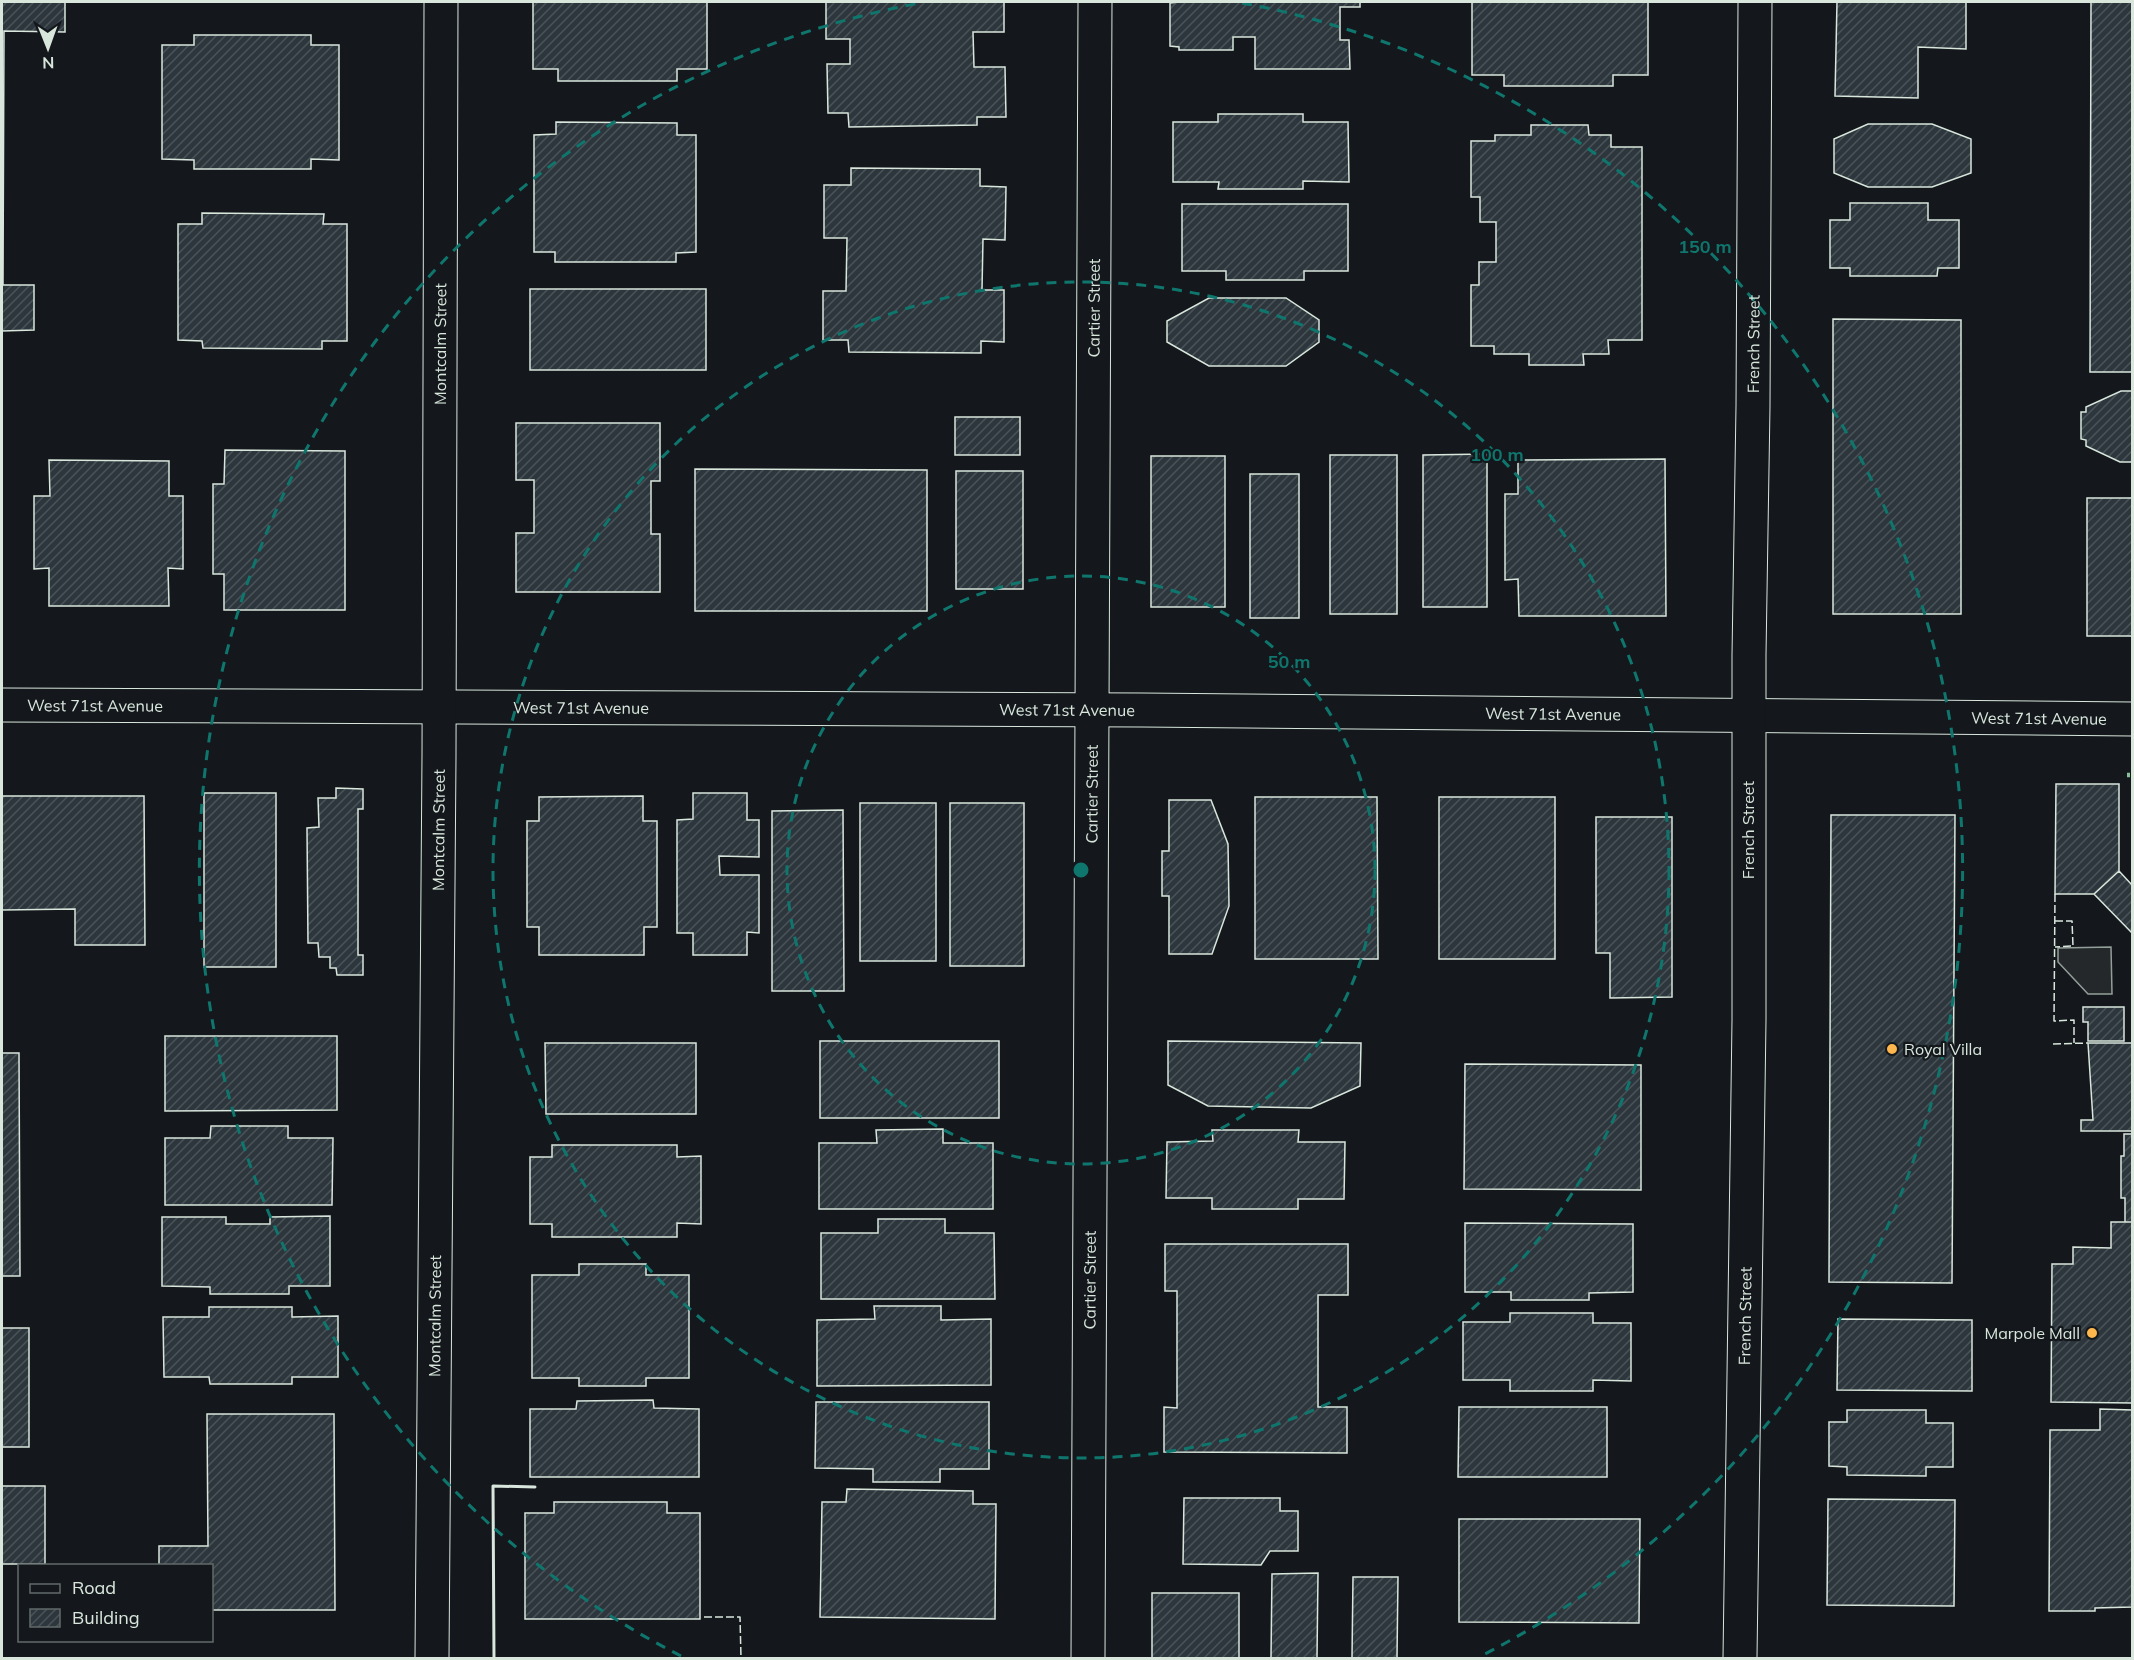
<svg xmlns="http://www.w3.org/2000/svg" width="2134" height="1660" viewBox="0 0 2134 1660" font-family="Mulish,sans-serif">
  <style>
    .parking { fill: #24282b; stroke: #939e99; stroke-width: 1.5 }
    .building { fill: url(#building-hatch); stroke: #d8e6dc; stroke-width: 1.5 }
    .lines { fill: none; stroke-linecap: round; stroke-linejoin: round }
    .minor-casing { stroke: #d8e6dc; stroke-width: 35 }
    .minor { stroke: #14181c; stroke-width: 33 }
    .hedge { stroke: #8ac095; stroke-width: 4.5; stroke-dasharray: 3 4.5; stroke-linecap: butt }
    .fence { stroke: #d8e6dc; stroke-width: 1.5; stroke-dasharray: 8 3; stroke-linecap: butt }
    .wall { stroke: #d8e6dc; stroke-width: 3 }
    .ring { fill: none; stroke: #0f766e; stroke-width: 3; stroke-dasharray: 10 8 }
    .poi-dot { fill: #ffb74d; stroke: #14181c; stroke-width: 2 }
    .labels { text-anchor: middle; dominant-baseline: central; stroke-width: 4.5; stroke-linejoin: round; paint-order: stroke }
    .street-label { font-size: 16px; fill: #d8e6dc; stroke: #14181c }
    .poi-label { font-size: 16px; fill: #d8e6dc; stroke: #14181c; text-anchor: start }
    .centre { fill: #0f766e; stroke: #14181c; stroke-width: 3 }
    .ring-label { font-size: 18px; text-anchor: middle; font-weight: bold; fill: #0f766e; stroke: #14181c; stroke-width: 4.5; stroke-linejoin: round; paint-order: stroke }
  </style>
  <defs>
    <pattern id="building-hatch" width="6" height="6" patternUnits="userSpaceOnUse" patternTransform="scale(1.5)"><rect width="6" height="6" fill="#2c363c"/><path d="M-1 1l2-2M0 6l6-6M5 7l2-2" fill="none" stroke="#4a5358"/></pattern>
  </defs>
  <rect width="100%" height="100%" fill="#14181c"/>
  <!-- parking -->
  <path class="parking" d="M 2111,947 L 2112,994 L 2088,994 L 2058,962 L 2058,948 Z"/>
  <!-- building -->
  <path class="building" d="M 2,2 L 65,2 L 65,32 L 4,31 L 3,285 L 34,285 L 34,330 L 2,331 Z
    M 533,2 L 707,2 L 707,69 L 677,69 L 677,81 L 558,81 L 558,69 L 533,69 Z
    M 826,2 L 1004,2 L 1004,32 L 973,32 L 974,67 L 1005,67 L 1006,117 L 977,117 L 977,125 L 849,127 L 848,113 L 828,113 L 827,64 L 850,64 L 850,39 L 826,39 Z
    M 1179,2 L 1360,2 L 1360,7 L 1340,7 L 1340,40 L 1349,40 L 1350,69 L 1255,69 L 1255,37 L 1233,37 L 1233,50 L 1179,50 L 1179,47 L 1170,46 L 1170,3 Z
    M 1472,2 L 1648,2 L 1648,75 L 1613,75 L 1613,86 L 1504,86 L 1504,75 L 1472,75 Z
    M 1837,2 L 1966,2 L 1966,49 L 1918,47 L 1918,98 L 1835,96 Z
    M 2091,2 L 2132,2 L 2132,372 L 2090,372 Z
    M 194,35 L 311,35 L 311,45 L 339,45 L 339,160 L 311,159 L 311,169 L 194,169 L 194,160 L 162,159 L 162,45 L 194,45 Z
    M 1218,114 L 1303,114 L 1303,122 L 1348,122 L 1349,182 L 1303,181 L 1303,189 L 1218,189 L 1219,182 L 1173,182 L 1173,122 L 1218,122 Z
    M 556,122 L 677,123 L 677,135 L 696,135 L 696,252 L 676,253 L 676,262 L 555,262 L 555,252 L 534,252 L 534,135 L 556,134 Z
    M 1868,124 L 1932,124 L 1971,139 L 1971,173 L 1932,187 L 1868,187 L 1834,173 L 1834,139 Z
    M 1531,125 L 1588,125 L 1589,135 L 1611,135 L 1611,147 L 1642,147 L 1642,340 L 1608,340 L 1609,354 L 1583,354 L 1584,365 L 1529,365 L 1529,354 L 1494,354 L 1494,346 L 1471,346 L 1471,285 L 1479,285 L 1479,262 L 1496,262 L 1496,222 L 1480,222 L 1480,197 L 1471,197 L 1471,141 L 1495,141 L 1495,135 L 1531,135 Z
    M 851,168 L 980,169 L 980,186 L 1006,187 L 1005,240 L 983,239 L 982,290 L 1004,290 L 1004,342 L 981,341 L 981,353 L 849,352 L 848,340 L 823,340 L 823,291 L 846,291 L 847,238 L 824,238 L 824,185 L 851,185 Z
    M 1850,203 L 1928,203 L 1928,220 L 1959,220 L 1959,268 L 1938,268 L 1937,276 L 1850,276 L 1850,268 L 1830,268 L 1830,220 L 1850,220 Z
    M 1182,204 L 1348,204 L 1348,271 L 1304,271 L 1304,280 L 1226,280 L 1226,271 L 1182,271 Z
    M 202,213 L 324,214 L 323,224 L 347,224 L 347,341 L 322,341 L 322,349 L 203,348 L 202,341 L 178,340 L 178,224 L 202,224 Z
    M 530,289 L 706,289 L 706,370 L 530,370 Z
    M 1209,298 L 1286,298 L 1319,320 L 1319,342 L 1286,366 L 1209,366 L 1167,342 L 1167,321 Z
    M 1833,319 L 1961,320 L 1961,614 L 1833,614 Z
    M 2121,391 L 2132,391 L 2132,462 L 2120,462 L 2086,446 L 2086,440 L 2081,439 L 2081,412 L 2086,412 L 2086,407 Z
    M 955,417 L 1020,417 L 1020,455 L 955,455 Z
    M 516,423 L 660,423 L 660,481 L 651,481 L 651,534 L 660,534 L 660,592 L 516,592 L 516,533 L 534,533 L 534,480 L 516,480 Z
    M 225,450 L 345,451 L 345,610 L 224,610 L 224,574 L 213,574 L 213,484 L 224,484 Z
    M 1487,454 L 1487,607 L 1423,607 L 1423,455 Z
    M 1330,455 L 1397,455 L 1397,614 L 1330,614 Z
    M 1151,456 L 1225,456 L 1225,607 L 1151,607 Z
    M 1665,459 L 1666,616 L 1519,616 L 1518,579 L 1505,580 L 1505,494 L 1518,494 L 1518,460 Z
    M 49,460 L 169,461 L 169,496 L 183,496 L 183,569 L 168,568 L 169,606 L 49,606 L 49,568 L 34,569 L 34,496 L 50,496 Z
    M 695,469 L 927,470 L 927,611 L 695,611 Z
    M 956,471 L 1023,471 L 1023,589 L 956,589 Z
    M 1250,474 L 1299,474 L 1299,618 L 1250,618 Z
    M 2087,498 L 2132,498 L 2132,636 L 2087,636 Z
    M 2056,784 L 2119,784 L 2119,871 L 2094,894 L 2055,894 Z
    M 336,788 L 363,789 L 363,809 L 358,809 L 358,955 L 363,955 L 363,975 L 337,975 L 336,968 L 330,968 L 330,957 L 319,957 L 318,943 L 308,943 L 307,828 L 319,827 L 318,798 L 336,798 Z
    M 204,793 L 276,793 L 276,967 L 204,967 Z
    M 693,793 L 747,793 L 747,820 L 759,820 L 759,857 L 719,856 L 720,875 L 759,875 L 759,933 L 747,932 L 747,955 L 693,955 L 693,933 L 677,933 L 677,820 L 693,819 Z
    M 2,796 L 144,796 L 145,945 L 75,945 L 75,909 L 2,910 Z
    M 643,796 L 643,821 L 657,821 L 657,927 L 644,927 L 644,955 L 539,955 L 539,927 L 527,927 L 527,821 L 539,821 L 539,797 Z
    M 1255,797 L 1377,797 L 1378,959 L 1255,959 Z
    M 1439,797 L 1555,797 L 1555,959 L 1439,959 Z
    M 1169,800 L 1211,800 L 1228,844 L 1229,906 L 1212,954 L 1169,954 L 1169,896 L 1162,896 L 1162,851 L 1169,851 Z
    M 860,803 L 936,803 L 936,961 L 860,961 Z
    M 950,803 L 1024,803 L 1024,966 L 950,966 Z
    M 843,810 L 844,991 L 772,991 L 772,811 Z
    M 1831,815 L 1955,815 L 1952,1283 L 1829,1282 Z
    M 1596,817 L 1672,817 L 1672,997 L 1610,998 L 1610,953 L 1596,953 Z
    M 2119,871 L 2132,885 L 2132,971 L 2132,933 L 2094,894 Z
    M 2083,1007 L 2124,1007 L 2124,1041 L 2088,1041 L 2088,1022 L 2083,1022 Z
    M 165,1036 L 337,1036 L 337,1110 L 165,1111 Z
    M 820,1041 L 999,1041 L 999,1118 L 820,1118 Z
    M 1168,1041 L 1361,1043 L 1360,1086 L 1311,1108 L 1208,1106 L 1168,1085 Z
    M 545,1043 L 696,1043 L 696,1114 L 546,1114 Z
    M 2088,1043 L 2132,1043 L 2132,1131 L 2081,1131 L 2081,1120 L 2093,1120 Z
    M 2,1053 L 19,1053 L 20,1276 L 2,1276 Z
    M 1465,1064 L 1641,1065 L 1641,1190 L 1464,1189 Z
    M 211,1126 L 288,1126 L 288,1138 L 333,1138 L 332,1205 L 165,1205 L 165,1138 L 210,1138 Z
    M 943,1129 L 943,1143 L 993,1143 L 993,1209 L 819,1209 L 819,1143 L 877,1143 L 876,1130 Z
    M 1212,1130 L 1299,1130 L 1298,1142 L 1345,1142 L 1344,1199 L 1298,1199 L 1298,1209 L 1212,1209 L 1212,1198 L 1166,1198 L 1167,1142 L 1213,1141 Z
    M 2124,1134 L 2132,1134 L 2132,1222 L 2125,1222 L 2125,1198 L 2121,1198 L 2121,1156 L 2124,1156 Z
    M 552,1145 L 677,1145 L 677,1157 L 701,1156 L 701,1224 L 677,1223 L 677,1237 L 552,1237 L 552,1224 L 530,1224 L 530,1157 L 552,1157 Z
    M 330,1216 L 330,1286 L 289,1286 L 289,1294 L 210,1294 L 210,1287 L 162,1286 L 162,1217 L 226,1217 L 226,1224 L 270,1224 L 270,1217 Z
    M 878,1219 L 945,1219 L 945,1233 L 994,1233 L 995,1299 L 821,1299 L 821,1233 L 878,1233 Z
    M 2111,1222 L 2132,1222 L 2132,1403 L 2051,1402 L 2052,1264 L 2073,1264 L 2073,1247 L 2111,1248 Z
    M 1465,1223 L 1633,1224 L 1633,1292 L 1589,1293 L 1589,1300 L 1511,1300 L 1511,1292 L 1465,1292 Z
    M 1165,1244 L 1348,1244 L 1348,1295 L 1318,1295 L 1318,1407 L 1347,1407 L 1347,1453 L 1164,1452 L 1164,1407 L 1177,1408 L 1177,1291 L 1165,1291 Z
    M 579,1264 L 646,1264 L 646,1275 L 689,1275 L 689,1378 L 646,1378 L 646,1386 L 579,1386 L 579,1378 L 532,1378 L 532,1275 L 579,1275 Z
    M 874,1306 L 941,1306 L 941,1320 L 991,1319 L 991,1385 L 817,1386 L 817,1320 L 875,1319 Z
    M 209,1307 L 292,1307 L 292,1317 L 338,1316 L 338,1377 L 292,1377 L 292,1384 L 210,1384 L 209,1377 L 164,1377 L 163,1317 L 209,1317 Z
    M 1510,1313 L 1593,1313 L 1593,1323 L 1631,1323 L 1631,1381 L 1593,1380 L 1593,1391 L 1510,1391 L 1510,1380 L 1463,1380 L 1463,1322 L 1510,1322 Z
    M 1838,1319 L 1972,1320 L 1972,1391 L 1837,1390 Z
    M 2,1328 L 29,1328 L 29,1447 L 2,1447 Z
    M 653,1400 L 654,1408 L 699,1409 L 699,1477 L 530,1477 L 530,1409 L 576,1409 L 577,1401 Z
    M 816,1402 L 989,1402 L 989,1469 L 940,1469 L 940,1482 L 873,1482 L 873,1469 L 815,1468 Z
    M 1459,1407 L 1607,1407 L 1607,1477 L 1458,1477 Z
    M 2100,1409 L 2132,1410 L 2132,1607 L 2095,1608 L 2095,1611 L 2049,1611 L 2050,1430 L 2100,1430 Z
    M 1847,1410 L 1926,1410 L 1926,1423 L 1953,1423 L 1953,1467 L 1926,1467 L 1926,1476 L 1847,1475 L 1847,1467 L 1829,1466 L 1829,1422 L 1847,1422 Z
    M 207,1414 L 334,1414 L 335,1610 L 212,1610 L 212,1566 L 159,1566 L 159,1546 L 208,1546 Z
    M 2,1486 L 45,1486 L 45,1564 L 2,1564 Z
    M 847,1489 L 973,1491 L 973,1504 L 996,1504 L 995,1619 L 820,1617 L 822,1502 L 846,1502 Z
    M 1184,1498 L 1280,1498 L 1280,1511 L 1298,1511 L 1298,1551 L 1270,1551 L 1261,1565 L 1183,1564 Z
    M 1828,1499 L 1955,1500 L 1954,1606 L 1827,1605 Z
    M 554,1502 L 667,1502 L 667,1513 L 700,1513 L 700,1619 L 525,1619 L 525,1513 L 554,1513 Z
    M 1459,1519 L 1640,1519 L 1639,1623 L 1459,1622 Z
    M 1318,1573 L 1317,1658 L 1271,1658 L 1272,1574 Z
    M 1353,1577 L 1398,1577 L 1397,1658 L 1352,1658 Z
    M 1152,1593 L 1239,1593 L 1239,1658 L 1152,1658 Z"/>
  <g class="lines">
    <!-- minor casing -->
    <g class="minor-casing">
      <g id="minor">
        <path id="s1" d="M 2,705 L 1142,710 L 2132,719"/>
        <path id="s2" d="M 432,1658 L 439,756 L 441,2"/>
        <path id="s3" d="M 1088,1658 L 1095,2"/>
        <path id="s4" d="M 1740,1658 L 1749,1020 L 1749,655 L 1753,406 L 1755,2"/>
      </g>
    </g>
    <!-- minor -->
    <use href="#minor" class="minor"/>
    <!-- hedge -->
    <path class="hedge" d="M 2127,775 L 2132,775"/>
    <!-- fence -->
    <path class="fence" d="M 2055,894 L 2054,1021 L 2074,1020 L 2074,1043
      M 2055,921 L 2072,921 L 2073,946 L 2055,947
      M 2053,1044 L 2088,1043
      M 704,1617 L 740,1617 L 741,1658"/>
    <!-- wall -->
    <path class="wall" d="M 494,1658 L 493,1486 L 535,1487"/>
  </g>
  <!-- distance rings -->
  <g class="ring">
    <circle cx="1081" cy="870" r="294"/>
    <circle cx="1081" cy="870" r="588"/>
    <path d="M681 1656A882 882 0 0 1 920 3M1242 3A882 882 0 0 1 1481 1656"/>
  </g>
  <!-- markers -->
  <g class="poi-dot">
    <circle cx="1892" cy="1049" r="6"/>
    <circle cx="2092" cy="1333" r="6"/>
  </g>
  <g class="labels">
    <!-- street labels -->
    <g class="street-label">
      <text stroke="none"><textPath href="#s3" startOffset="1350">Cartier Street</textPath></text>
      <text stroke="none"><textPath href="#s2" startOffset="1314">Montcalm Street</textPath></text>
      <text stroke="none"><textPath href="#s4" startOffset="1314">French Street</textPath></text>
      <text stroke="none"><textPath href="#s1" startOffset="93">West 71st Avenue</textPath></text>
      <text stroke="none"><textPath href="#s1" startOffset="579">West 71st Avenue</textPath></text>
      <text stroke="none"><textPath href="#s1" startOffset="1065">West 71st Avenue</textPath></text>
      <text stroke="none"><textPath href="#s1" startOffset="1551">West 71st Avenue</textPath></text>
      <text stroke="none"><textPath href="#s1" startOffset="2037">West 71st Avenue</textPath></text>
      <text stroke="none"><textPath href="#s3" startOffset="864">Cartier Street</textPath></text>
      <text stroke="none"><textPath href="#s2" startOffset="828">Montcalm Street</textPath></text>
      <text transform="translate(1748 830) rotate(-90)">French Street</text>
      <text stroke="none"><textPath href="#s3" startOffset="378">Cartier Street</textPath></text>
      <text stroke="none"><textPath href="#s2" startOffset="342">Montcalm Street</textPath></text>
      <text stroke="none"><textPath href="#s4" startOffset="342">French Street</textPath></text>
    </g>
    <!-- poi labels -->
    <g class="poi-label">
      <text x="1904" y="1049">Royal Villa</text>
      <text x="2080" y="1333" text-anchor="end">Marpole Mall</text>
    </g>
  </g>
  <circle cx="1081" cy="870" r="9" class="centre"/>
  <g class="ring-label">
    <text x="1705" y="253">150 m</text>
    <text x="1497" y="461">100 m</text>
    <text x="1289" y="668">50 m</text>
  </g>
  <!-- border -->
  <rect width="2134" height="1660" fill="none" stroke="#d8e6dc" stroke-width="6"/>
  <!-- legend -->
  <rect x="18" y="1564" width="195" height="78" fill="#14181c" stroke="#626a69" stroke-width="1.5"/>
  <rect x="30" y="1584" width="30" height="9" fill="#14181c" stroke="#626a69" stroke-width="1.5"/>
  <text x="72" y="1594" font-size="18" fill="#d8e6dc">Road</text>
  <rect x="30" y="1609" width="30" height="18" fill="url(#building-hatch)" stroke="#626a69" stroke-width="1.5"/>
  <text x="72" y="1624" font-size="18" fill="#d8e6dc">Building</text>
  <!-- north arrow -->
  <g transform="translate(48 48) rotate(179)" stroke="#14181c" stroke-width="4.5" paint-order="stroke">
  <path d="M0-4.5L10 22L0 15L-10 22Z" fill="#d8e6dc"/>
  <text y="-9" font-size="16" font-weight="bold" text-anchor="middle" fill="#d8e6dc">N</text>
  </g>
</svg>
